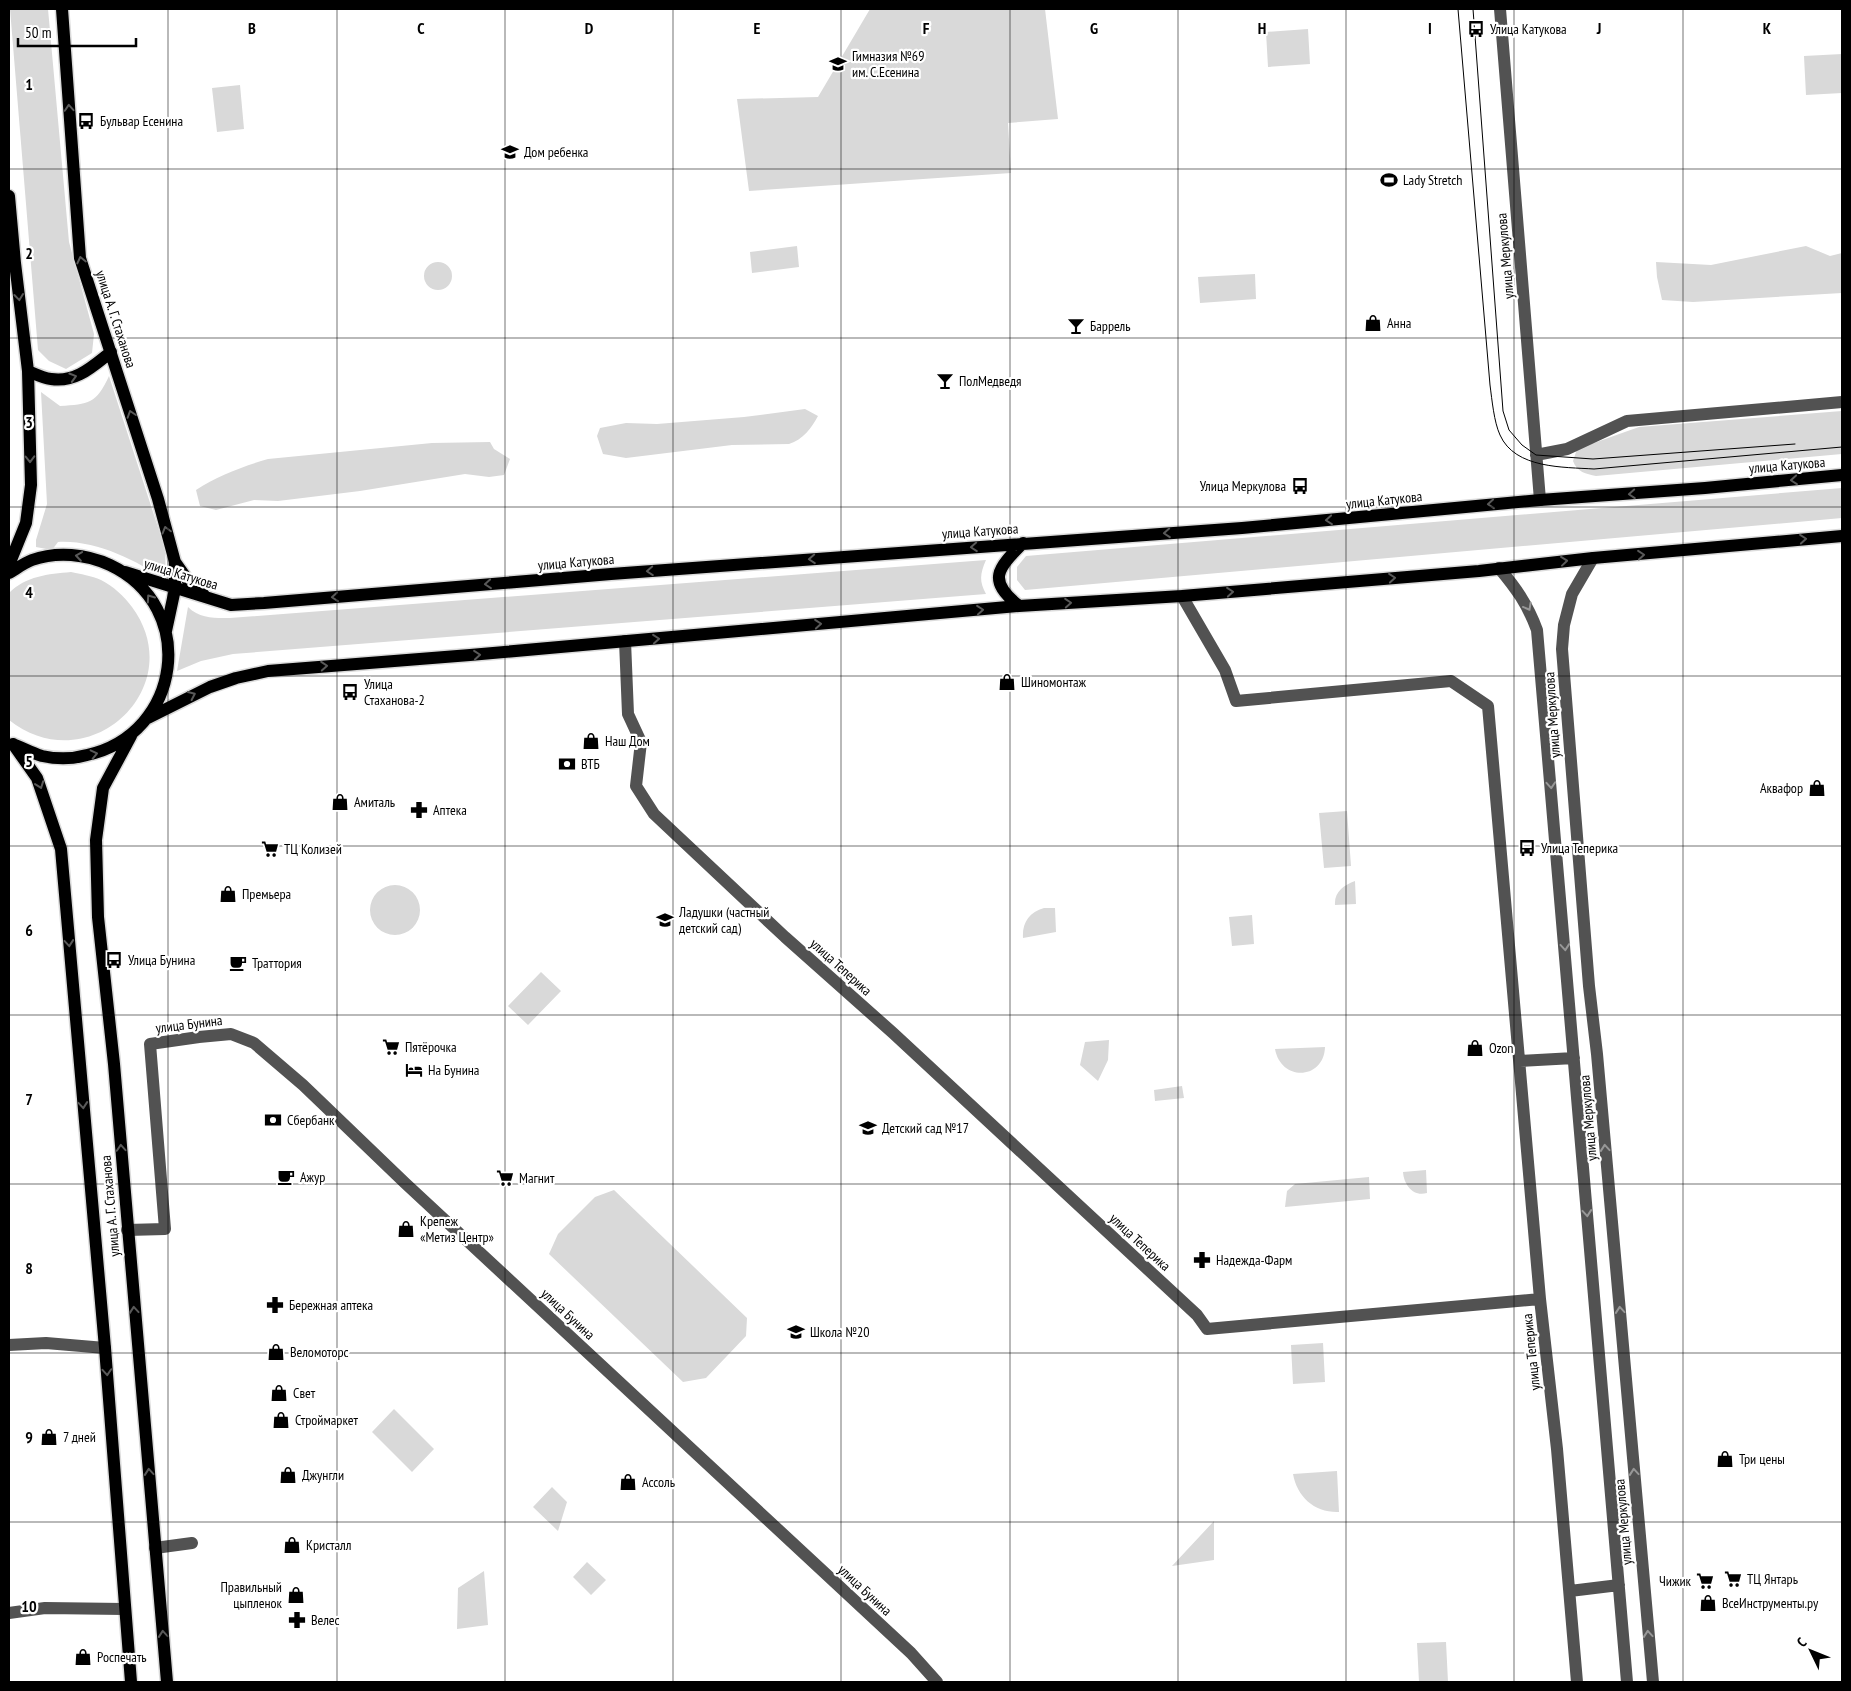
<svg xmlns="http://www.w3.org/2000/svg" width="1851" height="1691" viewBox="0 0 1851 1691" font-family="'PT Sans Narrow',sans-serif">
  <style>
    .green { fill: #d9d9d9 }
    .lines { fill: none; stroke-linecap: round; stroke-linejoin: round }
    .major-casing { stroke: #dbdbdb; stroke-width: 15 }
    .minor { stroke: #525252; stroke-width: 12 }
    .major { stroke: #000; stroke-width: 12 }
    .tram { stroke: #000; stroke-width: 1 }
    .oneway { stroke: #595959 }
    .oneway2 { stroke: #979797 }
    .grid { fill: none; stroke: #000; stroke-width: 1; stroke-opacity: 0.55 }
    .labels { text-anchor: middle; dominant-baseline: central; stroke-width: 4.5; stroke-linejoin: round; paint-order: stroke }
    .poi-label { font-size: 14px; fill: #000; stroke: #fff; text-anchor: start }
    .street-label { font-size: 14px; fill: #000; stroke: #fff }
    .grid-label { font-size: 16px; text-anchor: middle; font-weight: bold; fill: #000; stroke: #fff; stroke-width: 4.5; stroke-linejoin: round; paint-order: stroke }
  </style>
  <rect width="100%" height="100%" fill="#fff"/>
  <!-- green -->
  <path class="green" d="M 10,9 L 48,9 L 69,242 L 94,334 L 92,353 L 66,369 L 49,361 L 38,350 Z
    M 870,9 L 1045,9 L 1058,119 L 1008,123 L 1011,173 L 749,191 L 737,99 L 818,97 Z
    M 1308,29 L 1310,64 L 1268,67 L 1266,32 Z
    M 1842,54 L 1842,93 L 1806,95 L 1804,56 Z
    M 240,85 L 244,129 L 217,132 L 212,88 Z
    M 797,246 L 799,267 L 752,273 L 750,252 Z
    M 1806,246 L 1830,256 L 1842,253 L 1842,293 L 1693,302 L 1662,300 L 1657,277 L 1656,262 L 1711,265 Z
    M424 276a14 14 0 1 1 28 0a14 14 0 1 1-28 0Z
    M 1255,274 L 1256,299 L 1200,303 L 1198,277 Z
    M 109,376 L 165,549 L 166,580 C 135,560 96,540 58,542 L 52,550 L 36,547 L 36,540 L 47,504 L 41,392 L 60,406 C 89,404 96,404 109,376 Z
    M 805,409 L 818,416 C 812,427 803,440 789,444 L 732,445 L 626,458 L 603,454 L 597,436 L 600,428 L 626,423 L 657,424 L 744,417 Z
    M 1842,411 L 1842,454 L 1596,476 C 1586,474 1577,472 1573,461 L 1577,449 L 1639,427 Z
    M 490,442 L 494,449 L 510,459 L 504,475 L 489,477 L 465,474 L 360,491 L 278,501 L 254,500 L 216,510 L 200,506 L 196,490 C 217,476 244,466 268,459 L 432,443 Z
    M 1842,488 L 1842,518 L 1025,590 L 1017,580 L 1017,567 L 1026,556 Z
    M 986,560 C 980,574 979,581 986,594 L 233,654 L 201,661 L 177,671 L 188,607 C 200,619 215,618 230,618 Z
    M 71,572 C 80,574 92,576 101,580 C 113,586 124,596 132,607 C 191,687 89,783 9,720 L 9,593 C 26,576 48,574 71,572 Z
    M 1347,811 L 1351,866 L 1324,868 L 1319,813 Z
    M 1355,881 L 1356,904 L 1335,905 C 1334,892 1344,885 1355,881 Z
    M370 910a25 25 0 1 1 50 0a25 25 0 1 1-50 0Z
    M 1044,908 L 1055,908 L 1056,932 L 1023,938 C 1022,923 1029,912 1044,908 Z
    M 1252,915 L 1254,944 L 1232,946 L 1229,917 Z
    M 541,972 L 561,991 L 528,1025 L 508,1006 Z
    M 1109,1040 L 1108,1060 L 1098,1081 L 1080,1065 L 1085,1042 Z
    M 1325,1047 C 1324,1080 1281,1082 1275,1049 Z
    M 1182,1086 L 1184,1098 L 1155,1101 L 1154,1090 Z
    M 1426,1170 L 1427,1193 C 1413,1197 1404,1185 1403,1172 Z
    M 1369,1177 L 1370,1199 L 1285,1207 L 1287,1191 L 1295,1184 Z
    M 614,1190 L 747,1318 L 746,1336 L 706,1378 L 683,1382 L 549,1254 L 558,1234 L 595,1197 Z
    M 1323,1343 L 1325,1382 L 1293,1384 L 1291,1345 Z
    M 394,1409 L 434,1449 L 412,1472 L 372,1432 Z
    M 1337,1471 L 1339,1512 C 1315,1513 1297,1497 1293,1474 Z
    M 552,1487 L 567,1502 L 558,1531 L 533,1507 Z
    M 1214,1521 L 1214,1560 L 1172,1566 Z
    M 587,1562 L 606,1580 L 591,1595 L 573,1577 Z
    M 484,1571 L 488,1625 L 457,1629 L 458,1588 Z
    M 1446,1642 L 1448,1682 L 1419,1682 L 1417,1643 Z"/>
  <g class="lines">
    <!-- major casing -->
    <g class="major-casing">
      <path id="major" d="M 62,9 L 80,258 L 158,499 L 175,562 L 175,589 L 166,631
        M 9,196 L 15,263 L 28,371 L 31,485 L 26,523 L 9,565
        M 28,371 C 35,374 43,378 51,379 C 76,383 93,366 111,352
        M 175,562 L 189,582 L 204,595
        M 125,572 L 231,605 L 264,603 L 611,574 L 1242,528 L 1540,500 L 1705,488 L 1842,475
        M 9,573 C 16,569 24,563 32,560 C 57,551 86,554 110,565 C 199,607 182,734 87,755 C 73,759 56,759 42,756 C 32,753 23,748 13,744
        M 1019,606 C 987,580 997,569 1023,543
        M 148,718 L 210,687 L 236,678 L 268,671 L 470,655 L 1019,606 L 1182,596 L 1479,571 L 1593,558 L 1842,536
        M 131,736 L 103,788 L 96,840 L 98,917 L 114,1064 L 167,1682
        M 13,744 L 37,778 L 61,849 L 105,1348 L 131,1682"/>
    </g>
    <!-- minor -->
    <path class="minor" d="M 1500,9 L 1540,500
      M 1536,455 L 1567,449 L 1627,421 L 1842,402
      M 1593,558 L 1572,594 L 1564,625 L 1562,649 L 1589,986 L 1597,1054 L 1653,1682
      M 1499,568 C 1516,588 1528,605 1537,630 L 1627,1682
      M 1182,596 L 1225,670 L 1236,701 L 1451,681 L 1488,706 L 1540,1299
      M 625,641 L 628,714 L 641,742 L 636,786 L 654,814 L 785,937 L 893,1033 L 1197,1315 L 1207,1329 L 1540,1299 L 1557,1449 L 1577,1682
      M 1520,1061 L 1574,1058
      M 127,1230 L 165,1229 L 150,1044 L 199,1037 L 231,1034 L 254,1043 L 303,1085 L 405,1183 L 911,1653 L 937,1682
      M 9,1345 L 46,1343 L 105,1348
      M 155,1548 L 192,1543
      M 1570,1591 L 1619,1585
      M 9,1613 L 45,1608 L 124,1609"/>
    <!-- major -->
    <use href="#major" class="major"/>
    <!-- tram -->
    <path class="tram" d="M 1458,9 L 1490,385 C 1492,400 1494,422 1500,435 C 1515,469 1564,467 1594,469 L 1842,447
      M 1473,9 L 1503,411 L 1509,430 L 1522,445 L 1536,455 L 1593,459 L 1795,444"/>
  </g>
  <!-- one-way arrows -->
  <defs><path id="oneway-chevron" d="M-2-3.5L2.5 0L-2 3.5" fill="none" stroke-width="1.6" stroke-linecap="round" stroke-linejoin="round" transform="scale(1.25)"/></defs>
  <g class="oneway">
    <use href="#oneway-chevron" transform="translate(69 108) rotate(-94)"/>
    <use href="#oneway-chevron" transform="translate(81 260) rotate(-103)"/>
    <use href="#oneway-chevron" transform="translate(19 297) rotate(83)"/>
    <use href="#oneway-chevron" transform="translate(73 377) rotate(-17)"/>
    <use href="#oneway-chevron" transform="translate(131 414) rotate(-108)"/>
    <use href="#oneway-chevron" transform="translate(30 459) rotate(89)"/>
    <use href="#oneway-chevron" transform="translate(1794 480) rotate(175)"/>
    <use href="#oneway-chevron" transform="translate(1632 494) rotate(176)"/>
    <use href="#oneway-chevron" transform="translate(1491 504) rotate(175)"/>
    <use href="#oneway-chevron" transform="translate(1329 520) rotate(175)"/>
    <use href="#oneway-chevron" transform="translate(166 530) rotate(-105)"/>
    <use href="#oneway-chevron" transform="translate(1167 533) rotate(176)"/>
    <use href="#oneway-chevron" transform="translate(1803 539) rotate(-5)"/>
    <use href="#oneway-chevron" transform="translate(974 547) rotate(176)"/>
    <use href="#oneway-chevron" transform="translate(1641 555) rotate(-5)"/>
    <use href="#oneway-chevron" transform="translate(79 556) rotate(-172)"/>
    <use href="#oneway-chevron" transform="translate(812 559) rotate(176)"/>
    <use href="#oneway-chevron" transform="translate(1564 561) rotate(-6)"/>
    <use href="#oneway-chevron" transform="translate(650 571) rotate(176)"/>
    <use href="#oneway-chevron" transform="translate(1392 578) rotate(-5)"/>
    <use href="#oneway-chevron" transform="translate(488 584) rotate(175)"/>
    <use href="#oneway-chevron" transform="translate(1230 592) rotate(-5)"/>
    <use href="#oneway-chevron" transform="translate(335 597) rotate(175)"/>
    <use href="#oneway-chevron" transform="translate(150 598) rotate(-125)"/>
    <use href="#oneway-chevron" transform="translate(1068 603) rotate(-4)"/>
    <use href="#oneway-chevron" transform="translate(980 610) rotate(-5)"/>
    <use href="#oneway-chevron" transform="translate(818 624) rotate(-5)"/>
    <use href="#oneway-chevron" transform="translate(656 639) rotate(-5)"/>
    <use href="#oneway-chevron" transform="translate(477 655) rotate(-5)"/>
    <use href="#oneway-chevron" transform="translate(324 666) rotate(-4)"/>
    <use href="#oneway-chevron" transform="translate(192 695) rotate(-25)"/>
    <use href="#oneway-chevron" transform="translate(94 754) rotate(-13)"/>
    <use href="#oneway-chevron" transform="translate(40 785) rotate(70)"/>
    <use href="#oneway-chevron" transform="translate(69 943) rotate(85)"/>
    <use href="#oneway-chevron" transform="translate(83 1105) rotate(85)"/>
    <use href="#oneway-chevron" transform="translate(121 1148) rotate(-94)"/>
    <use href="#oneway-chevron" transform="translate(134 1310) rotate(-95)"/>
    <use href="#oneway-chevron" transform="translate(107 1372) rotate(86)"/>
    <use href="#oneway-chevron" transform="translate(149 1472) rotate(-95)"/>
    <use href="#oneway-chevron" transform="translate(163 1634) rotate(-95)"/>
  </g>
  <g class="oneway2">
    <use href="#oneway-chevron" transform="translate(1528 607) rotate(61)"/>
    <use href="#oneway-chevron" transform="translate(1551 785) rotate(86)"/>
    <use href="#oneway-chevron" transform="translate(1565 947) rotate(85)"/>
    <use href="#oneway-chevron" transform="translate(1605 1148) rotate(-95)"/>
    <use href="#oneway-chevron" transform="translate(1587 1213) rotate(85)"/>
    <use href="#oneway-chevron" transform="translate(1620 1310) rotate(-95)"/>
    <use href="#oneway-chevron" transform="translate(1634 1472) rotate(-95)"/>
    <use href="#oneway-chevron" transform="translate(1648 1634) rotate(-95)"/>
  </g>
  <!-- grid -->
  <path class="grid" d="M 168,9 L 168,1682M 337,9 L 337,1682M 505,9 L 505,1682M 673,9 L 673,1682M 841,9 L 841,1682M 1010,9 L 1010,1682M 1178,9 L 1178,1682M 1346,9 L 1346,1682M 1514,9 L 1514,1682M 1683,9 L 1683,1682M 9,169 L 1842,169M 9,338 L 1842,338M 9,507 L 1842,507M 9,676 L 1842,676M 9,846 L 1842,846M 9,1015 L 1842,1015M 9,1184 L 1842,1184M 9,1353 L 1842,1353M 9,1522 L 1842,1522"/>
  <!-- icons -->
  <defs>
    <g id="bus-bare" transform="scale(1.35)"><path d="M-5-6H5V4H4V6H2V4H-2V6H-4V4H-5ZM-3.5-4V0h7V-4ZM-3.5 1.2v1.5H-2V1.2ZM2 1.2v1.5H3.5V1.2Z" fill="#000" stroke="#fff" stroke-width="2.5" paint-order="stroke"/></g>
    <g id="school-bare" transform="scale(1.35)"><path d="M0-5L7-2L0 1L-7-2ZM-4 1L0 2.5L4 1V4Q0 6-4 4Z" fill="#000" stroke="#fff" stroke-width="2.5" paint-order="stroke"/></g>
    <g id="stadium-bare" transform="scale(1.35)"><path d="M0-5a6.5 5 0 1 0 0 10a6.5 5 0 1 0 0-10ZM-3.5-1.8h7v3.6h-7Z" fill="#000" stroke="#fff" stroke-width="2.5" paint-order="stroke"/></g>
    <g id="shop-bare" transform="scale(1.35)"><path d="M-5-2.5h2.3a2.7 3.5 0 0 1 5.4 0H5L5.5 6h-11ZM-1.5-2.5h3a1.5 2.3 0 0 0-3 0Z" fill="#000" stroke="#fff" stroke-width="2.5" paint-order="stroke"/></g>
    <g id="bar-bare" transform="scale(1.35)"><path d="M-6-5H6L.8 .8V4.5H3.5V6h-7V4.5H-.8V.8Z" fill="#000" stroke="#fff" stroke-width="2.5" paint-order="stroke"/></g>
    <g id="bank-bare" transform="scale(1.35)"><path d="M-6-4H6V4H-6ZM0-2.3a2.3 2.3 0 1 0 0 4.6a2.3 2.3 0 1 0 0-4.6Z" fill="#000" stroke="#fff" stroke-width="2.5" paint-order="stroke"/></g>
    <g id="pharmacy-bare" transform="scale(1.35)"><path d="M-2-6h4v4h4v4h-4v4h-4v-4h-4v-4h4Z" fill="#000" stroke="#fff" stroke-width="2.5" paint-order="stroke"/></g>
    <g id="supermarket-bare" transform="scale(1.35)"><path d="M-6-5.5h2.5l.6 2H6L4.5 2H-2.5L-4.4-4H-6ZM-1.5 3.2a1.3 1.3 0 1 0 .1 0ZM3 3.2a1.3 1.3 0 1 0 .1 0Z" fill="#000" stroke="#fff" stroke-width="2.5" paint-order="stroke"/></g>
    <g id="cafe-bare" transform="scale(1.35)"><path d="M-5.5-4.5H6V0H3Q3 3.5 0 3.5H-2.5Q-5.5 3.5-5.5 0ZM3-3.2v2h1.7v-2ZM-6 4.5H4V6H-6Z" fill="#000" stroke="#fff" stroke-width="2.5" paint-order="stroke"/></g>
    <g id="hotel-bare" transform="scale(1.35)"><path d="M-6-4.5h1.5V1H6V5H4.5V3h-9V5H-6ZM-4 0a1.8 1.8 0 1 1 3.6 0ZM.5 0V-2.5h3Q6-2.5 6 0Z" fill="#000" stroke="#fff" stroke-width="2.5" paint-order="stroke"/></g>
  </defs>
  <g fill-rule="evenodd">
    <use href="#bus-bare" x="1476" y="29"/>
    <use href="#school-bare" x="838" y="64"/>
    <use href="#bus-bare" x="86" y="121"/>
    <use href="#school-bare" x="510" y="152"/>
    <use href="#stadium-bare" x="1389" y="180"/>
    <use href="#shop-bare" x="1373" y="323"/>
    <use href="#bar-bare" x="1076" y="326"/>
    <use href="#bar-bare" x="945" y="381"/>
    <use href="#bus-bare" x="1300" y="486"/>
    <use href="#shop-bare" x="1007" y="682"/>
    <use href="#bus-bare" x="350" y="692"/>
    <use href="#shop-bare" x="591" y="741"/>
    <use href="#bank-bare" x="567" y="764"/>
    <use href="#shop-bare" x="1817" y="788"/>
    <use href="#shop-bare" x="340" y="802"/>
    <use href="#pharmacy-bare" x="419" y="810"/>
    <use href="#bus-bare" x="1527" y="848"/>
    <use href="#supermarket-bare" x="270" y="849"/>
    <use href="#shop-bare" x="228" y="894"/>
    <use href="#school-bare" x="665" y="920"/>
    <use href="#bus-bare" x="114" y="960"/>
    <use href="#cafe-bare" x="238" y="963"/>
    <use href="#supermarket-bare" x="391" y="1047"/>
    <use href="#shop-bare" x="1475" y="1048"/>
    <use href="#hotel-bare" x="414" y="1070"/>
    <use href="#bank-bare" x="273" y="1120"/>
    <use href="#school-bare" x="868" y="1128"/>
    <use href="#cafe-bare" x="286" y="1177"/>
    <use href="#supermarket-bare" x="505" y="1178"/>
    <use href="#shop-bare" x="406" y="1229"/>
    <use href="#pharmacy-bare" x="1202" y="1260"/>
    <use href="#pharmacy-bare" x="275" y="1305"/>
    <use href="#school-bare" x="796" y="1332"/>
    <use href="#shop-bare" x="276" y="1352"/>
    <use href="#shop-bare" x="279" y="1393"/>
    <use href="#shop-bare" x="281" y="1420"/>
    <use href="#shop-bare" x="49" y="1437"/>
    <use href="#shop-bare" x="1725" y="1459"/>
    <use href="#shop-bare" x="288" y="1475"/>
    <use href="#shop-bare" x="628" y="1482"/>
    <use href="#shop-bare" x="292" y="1545"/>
    <use href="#supermarket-bare" x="1733" y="1579"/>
    <use href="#supermarket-bare" x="1705" y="1581"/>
    <use href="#shop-bare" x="296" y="1595"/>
    <use href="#shop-bare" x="1708" y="1603"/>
    <use href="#pharmacy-bare" x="297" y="1620"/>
    <use href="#shop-bare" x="83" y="1657"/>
  </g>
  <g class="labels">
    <!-- poi labels -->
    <g class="poi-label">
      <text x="1490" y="29">Улица Катукова</text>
      <text x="852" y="56">Гимназия №69<tspan x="852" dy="16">им. С.Есенина</tspan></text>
      <text x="100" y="121">Бульвар Есенина</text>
      <text x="524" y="152">Дом ребенка</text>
      <text x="1403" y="180">Lady Stretch</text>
      <text x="1387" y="323">Анна</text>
      <text x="1090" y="326">Баррель</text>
      <text x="959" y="381">ПолМедведя</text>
      <text x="1286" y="486" text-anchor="end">Улица Меркулова</text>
      <text x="1021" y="682">Шиномонтаж</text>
      <text x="364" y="684">Улица<tspan x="364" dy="16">Стаханова-2</tspan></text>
      <text x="605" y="741">Наш Дом</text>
      <text x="581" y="764">ВТБ</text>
      <text x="1803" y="788" text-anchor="end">Аквафор</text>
      <text x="354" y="802">Амиталь</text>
      <text x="433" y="810">Аптека</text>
      <text x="1541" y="848">Улица Теперика</text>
      <text x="284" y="849">ТЦ Колизей</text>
      <text x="242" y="894">Премьера</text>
      <text x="679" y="912">Ладушки (частный<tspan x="679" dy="16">детский сад)</tspan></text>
      <text x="128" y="960">Улица Бунина</text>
      <text x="252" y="963">Траттория</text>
      <text x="405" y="1047">Пятёрочка</text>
      <text x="1489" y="1048">Ozon</text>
      <text x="428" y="1070">На Бунина</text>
      <text x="287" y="1120">Сбербанк</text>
      <text x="882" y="1128">Детский сад №17</text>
      <text x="300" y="1177">Ажур</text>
      <text x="519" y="1178">Магнит</text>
      <text x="420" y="1221">Крепеж<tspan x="420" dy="16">«Метиз Центр»</tspan></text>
      <text x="1216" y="1260">Надежда-Фарм</text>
      <text x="289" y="1305">Бережная аптека</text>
      <text x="810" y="1332">Школа №20</text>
      <text x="290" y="1352">Веломоторс</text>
      <text x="293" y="1393">Свет</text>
      <text x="295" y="1420">Строймаркет</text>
      <text x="63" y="1437">7 дней</text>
      <text x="1739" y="1459">Три цены</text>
      <text x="302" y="1475">Джунгли</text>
      <text x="642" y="1482">Ассоль</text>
      <text x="306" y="1545">Кристалл</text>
      <text x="1747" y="1579">ТЦ Янтарь</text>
      <text x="1691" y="1581" text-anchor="end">Чижик</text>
      <text x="282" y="1587" text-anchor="end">Правильный<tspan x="282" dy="16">цыпленок</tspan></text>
      <text x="1722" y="1603">ВсеИнструменты.ру</text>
      <text x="311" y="1620">Велес</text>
      <text x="97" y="1657">Роспечать</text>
    </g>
    <!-- street labels -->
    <g class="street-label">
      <text transform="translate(1505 256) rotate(-95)">улица Меркулова</text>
      <text transform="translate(116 319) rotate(72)">улица А. Г. Стаханова</text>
      <text transform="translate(1787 465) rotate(-5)">улица Катукова</text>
      <text transform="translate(1384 500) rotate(-6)">улица Катукова</text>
      <text transform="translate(980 531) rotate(-4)">улица Катукова</text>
      <text transform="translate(576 562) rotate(-5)">улица Катукова</text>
      <text transform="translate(181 574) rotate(17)">улица Катукова</text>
      <text transform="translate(1552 715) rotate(-94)">улица Меркулова</text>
      <text transform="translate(841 967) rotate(42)">улица Теперика</text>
      <text transform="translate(189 1024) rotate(-7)">улица Бунина</text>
      <text transform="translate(1588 1118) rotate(-95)">улица Меркулова</text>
      <text transform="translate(110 1206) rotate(-95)">улица А. Г. Стаханова</text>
      <text transform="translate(1140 1242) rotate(43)">улица Теперика</text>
      <text transform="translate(568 1314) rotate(43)">улица Бунина</text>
      <text transform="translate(1531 1352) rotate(-96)">улица Теперика</text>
      <text transform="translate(1623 1522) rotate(-95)">улица Меркулова</text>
      <text transform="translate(865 1590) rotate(43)">улица Бунина</text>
    </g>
  </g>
  <g class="grid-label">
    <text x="252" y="34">B</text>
    <text x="421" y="34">C</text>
    <text x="589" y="34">D</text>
    <text x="757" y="34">E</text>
    <text x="926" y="34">F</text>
    <text x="1094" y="34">G</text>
    <text x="1262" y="34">H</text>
    <text x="1430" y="34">I</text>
    <text x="1599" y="34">J</text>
    <text x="1767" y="34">K</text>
    <text x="29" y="90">1</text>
    <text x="29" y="259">2</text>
    <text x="29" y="428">3</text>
    <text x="29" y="598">4</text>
    <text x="29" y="767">5</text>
    <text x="29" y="936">6</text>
    <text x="29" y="1105">7</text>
    <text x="29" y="1274">8</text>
    <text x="29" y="1443">9</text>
    <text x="29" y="1612">10</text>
  </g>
  <!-- border -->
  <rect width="1851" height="1691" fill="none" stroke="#000000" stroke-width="20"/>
  <!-- north arrow -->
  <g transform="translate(1811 1651) rotate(313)" stroke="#ffffff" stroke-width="4" paint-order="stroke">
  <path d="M0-4L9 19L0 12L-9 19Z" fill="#000000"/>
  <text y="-8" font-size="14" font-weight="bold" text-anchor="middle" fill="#000000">С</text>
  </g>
  <!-- scale -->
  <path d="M18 38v8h118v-8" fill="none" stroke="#000000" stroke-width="2.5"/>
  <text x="25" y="38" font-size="15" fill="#000000" stroke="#ffffff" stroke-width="4" paint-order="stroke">50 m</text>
</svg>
